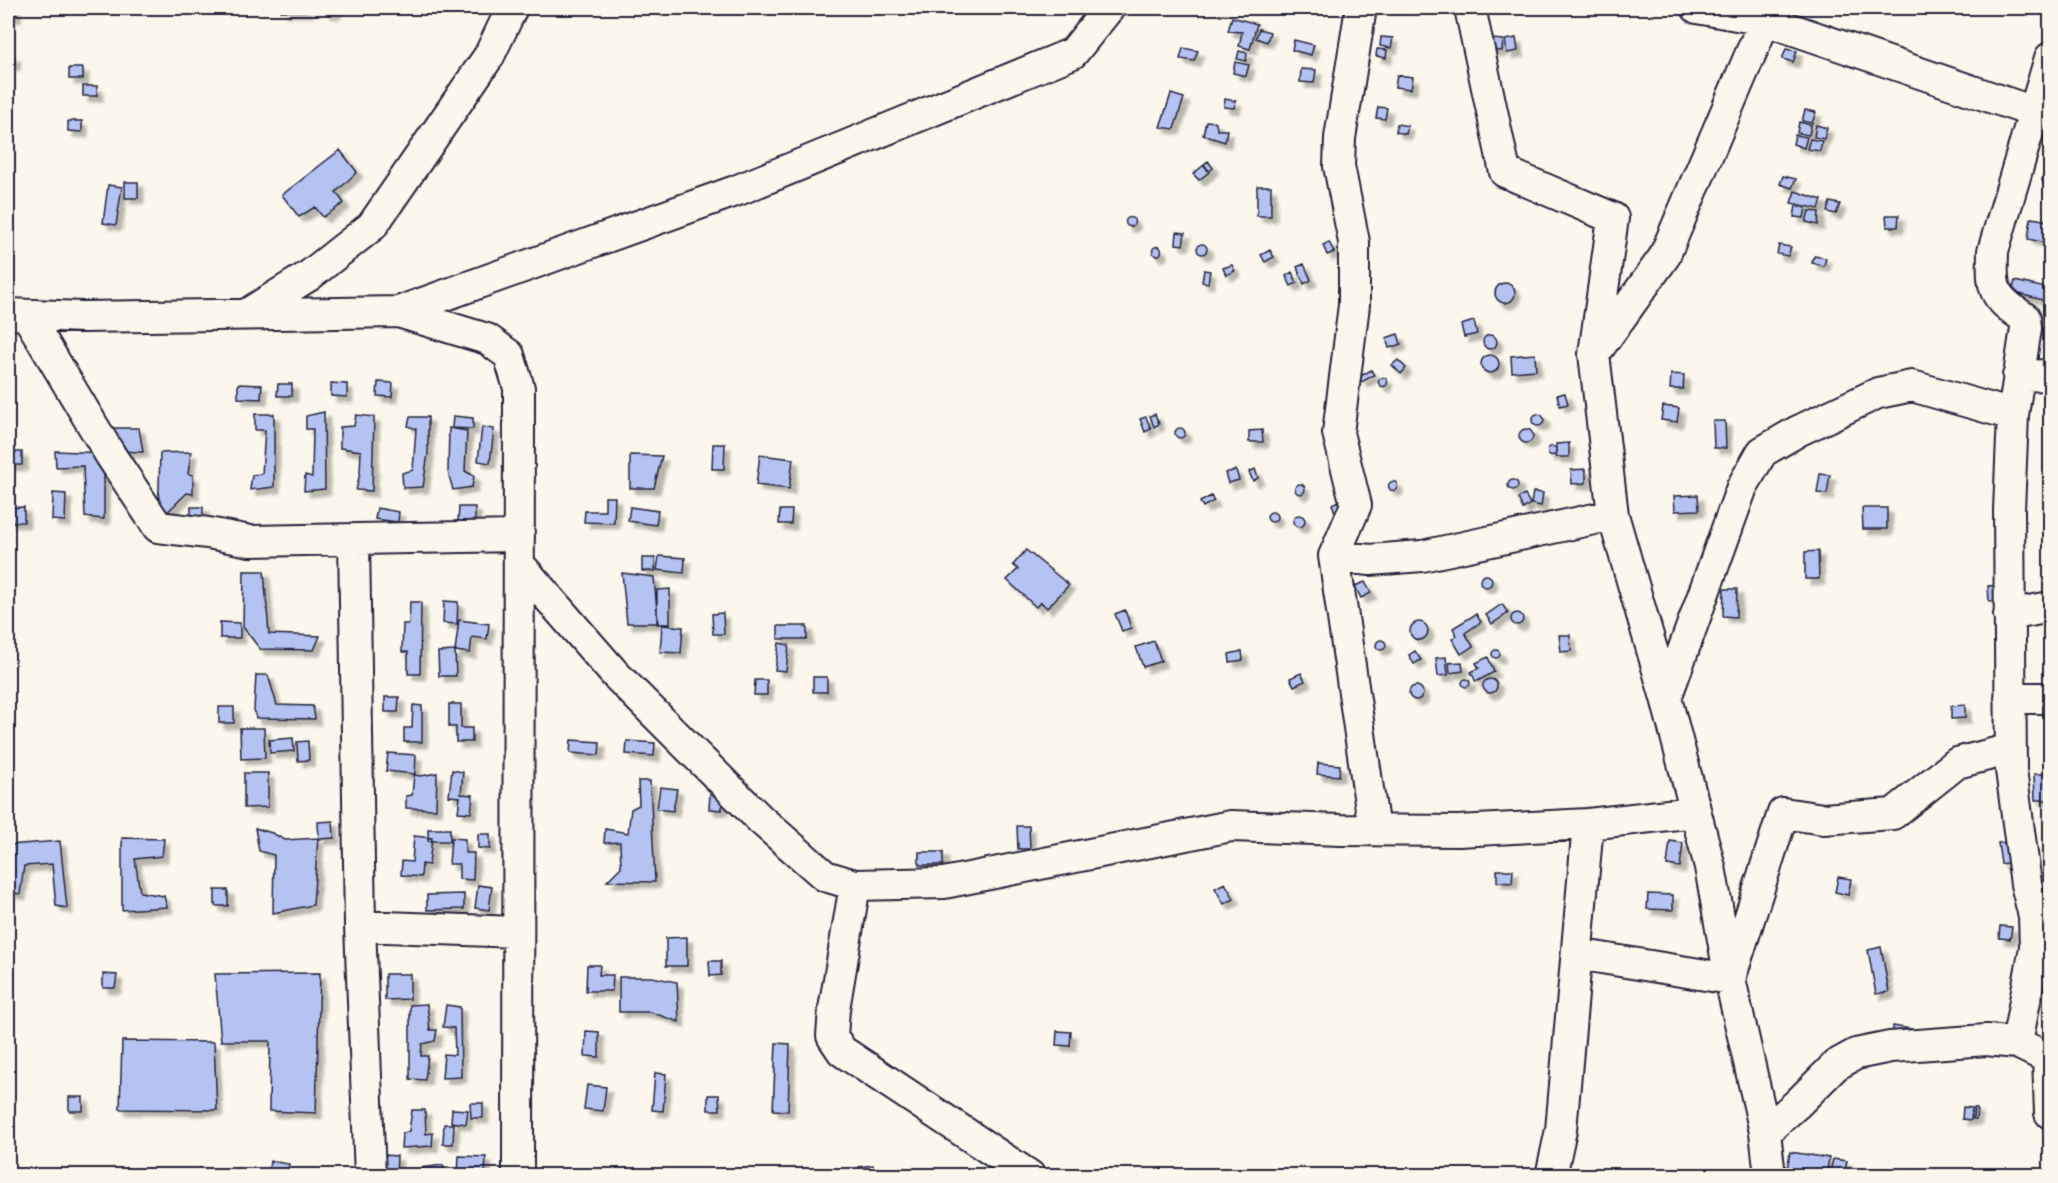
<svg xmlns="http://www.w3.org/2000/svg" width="2058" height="1183" viewBox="0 0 2058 1183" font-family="Itim,sans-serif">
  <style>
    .building { fill: #b5c3f3; stroke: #22223b; stroke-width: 1.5; filter: url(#shadow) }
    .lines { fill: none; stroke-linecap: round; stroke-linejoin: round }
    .minor-casing { stroke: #22223b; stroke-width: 34 }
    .minor { stroke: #fbf7ec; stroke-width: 30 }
  </style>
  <defs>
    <filter id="shadow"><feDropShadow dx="5.5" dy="5.5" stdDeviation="1.5" flood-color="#0004"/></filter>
  </defs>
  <rect width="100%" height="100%" fill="#fbf7ec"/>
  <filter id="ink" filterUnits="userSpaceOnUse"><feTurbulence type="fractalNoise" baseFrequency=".0167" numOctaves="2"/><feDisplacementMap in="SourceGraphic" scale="12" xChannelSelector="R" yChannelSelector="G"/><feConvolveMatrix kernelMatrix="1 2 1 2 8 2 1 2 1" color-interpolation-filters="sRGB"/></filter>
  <g filter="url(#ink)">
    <!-- building -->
    <path class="building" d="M 8,8 L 16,8 L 15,17 L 8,16 Z
      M 281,8 L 307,8 L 307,11 L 281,11 Z
      M 326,8 L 336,8 L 335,13 L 326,13 Z
      M 1232,17 L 1257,24 L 1250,49 L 1239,46 L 1242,32 L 1228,31 Z
      M 1259,29 L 1270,32 L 1267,42 L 1256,38 Z
      M 1381,37 L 1393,38 L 1391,48 L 1380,46 Z
      M 1516,38 L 1518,51 L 1507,53 L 1505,40 Z
      M 1491,39 L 1503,40 L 1502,51 L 1490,50 Z
      M 1294,40 L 1314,45 L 1311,55 L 1292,50 Z
      M 1183,48 L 1198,51 L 1194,61 L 1180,59 Z
      M 1377,49 L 1387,50 L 1386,58 L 1376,56 Z
      M 1786,49 L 1797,51 L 1793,62 L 1782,59 Z
      M 1239,51 L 1247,53 L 1246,61 L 1237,59 Z
      M 8,56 L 15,56 L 14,65 L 8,64 Z
      M 1235,62 L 1249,65 L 1246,76 L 1233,73 Z
      M 69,68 L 83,68 L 83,79 L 69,79 Z
      M 1301,69 L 1316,70 L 1314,83 L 1300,82 Z
      M 1397,75 L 1413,77 L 1411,89 L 1395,87 Z
      M 83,86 L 97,86 L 97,96 L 83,96 Z
      M 1171,94 L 1184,98 L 1174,129 L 1160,127 Z
      M 1225,99 L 1236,101 L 1234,108 L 1224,107 Z
      M 1378,107 L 1387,108 L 1385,119 L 1376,118 Z
      M 1805,110 L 1816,112 L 1812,123 L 1802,121 Z
      M 68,121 L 82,121 L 82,132 L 68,131 Z
      M 1206,121 L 1216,122 L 1217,130 L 1227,130 L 1225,142 L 1203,135 Z
      M 1799,122 L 1811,125 L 1809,135 L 1797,133 Z
      M 1397,124 L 1408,126 L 1406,134 L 1396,132 Z
      M 1816,125 L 1827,128 L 1824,139 L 1814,137 Z
      M 1795,135 L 1807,137 L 1804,148 L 1793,144 Z
      M 1810,139 L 1822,141 L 1820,151 L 1807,149 Z
      M 340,150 L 357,172 L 336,192 L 344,203 L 323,217 L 315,207 L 299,217 L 282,195 Z
      M 1208,161 L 1213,168 L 1209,171 L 1204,164 Z
      M 2047,163 L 2050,164 L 2050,184 L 2043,183 L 2042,180 Z
      M 1204,165 L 1209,172 L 1199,180 L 1193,174 Z
      M 1783,176 L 1796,179 L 1792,188 L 1780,184 Z
      M 125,182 L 138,182 L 138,198 L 125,198 Z
      M 108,185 L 122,187 L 116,225 L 103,223 Z
      M 1257,186 L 1271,186 L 1271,216 L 1257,216 Z
      M 1795,191 L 1822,200 L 1819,209 L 1791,203 Z
      M 1830,202 L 1840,204 L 1836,214 L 1827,212 Z
      M 1796,206 L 1806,208 L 1804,218 L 1794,217 Z
      M 1809,211 L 1819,212 L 1818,225 L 1806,222 Z
      M 1886,215 L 1899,215 L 1898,227 L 1887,227 Z
      M1125.5 222a4.5 4.5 0 1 1 9 0a4.5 4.5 0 1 1-9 0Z
      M 2031,218 L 2050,221 L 2050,244 L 2028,239 Z
      M 1177,232 L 1185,233 L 1183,245 L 1176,244 Z
      M 1329,242 L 1334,252 L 1327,255 L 1323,245 Z
      M1197 249a5 5 0 1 1 10 0a5 5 0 1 1-10 0Z
      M 1779,245 L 1791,247 L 1788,256 L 1777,254 Z
      M1152.5 251a4.5 4.5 0 1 1 9 0a4.5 4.5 0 1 1-9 0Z
      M 1270,250 L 1274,257 L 1265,262 L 1261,255 Z
      M 1814,256 L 1826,258 L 1824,266 L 1812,263 Z
      M 1304,264 L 1311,280 L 1304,284 L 1297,267 Z
      M 1232,265 L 1235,271 L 1226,275 L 1223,268 Z
      M 1204,270 L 1210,271 L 1208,283 L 1202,282 Z
      M 1292,272 L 1297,283 L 1291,286 L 1286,276 Z
      M 2015,281 L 2050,289 L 2050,302 L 2012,292 Z
      M1495 293a10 10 0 1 1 20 0a10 10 0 1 1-20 0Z
      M 1474,321 L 1477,334 L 1464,337 L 1461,325 Z
      M 1398,334 L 1401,344 L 1389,348 L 1386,338 Z
      M1483 342a7 7 0 1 1 14 0a7 7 0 1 1-14 0Z
      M 1535,354 L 1536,370 L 1512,372 L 1511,356 Z
      M1481 364a9 9 0 1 1 18 0a9 9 0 1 1-18 0Z
      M 1398,360 L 1406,368 L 1401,374 L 1392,365 Z
      M 1371,370 L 1374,375 L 1362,382 L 1359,377 Z
      M 1671,374 L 1684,375 L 1683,389 L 1670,389 Z
      M1378.5 382a4.5 4.5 0 1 1 9 0a4.5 4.5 0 1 1-9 0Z
      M 378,382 L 393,383 L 392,397 L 377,396 Z
      M 331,383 L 347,384 L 347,397 L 331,396 Z
      M 238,384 L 262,385 L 261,399 L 238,398 Z
      M 278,384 L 292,384 L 292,396 L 277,396 Z
      M 1565,393 L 1568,404 L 1560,406 L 1557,395 Z
      M 1663,406 L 1679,408 L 1677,422 L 1661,420 Z
      M 324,412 L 325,489 L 304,491 L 305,475 L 312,477 L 313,429 L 306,429 L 306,416 Z
      M1532 420a6 6 0 1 1 12 0a6 6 0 1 1-12 0Z
      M 255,414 L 274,414 L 274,487 L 250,490 L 252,475 L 262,474 L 265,430 L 255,430 Z
      M 1155,414 L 1159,424 L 1154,427 L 1150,416 Z
      M 356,415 L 374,417 L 372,491 L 356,490 L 360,473 L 361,451 L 340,448 L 340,427 L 354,426 Z
      M 453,416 L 473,418 L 473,429 L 452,428 Z
      M 410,417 L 428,417 L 428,453 L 423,487 L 403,488 L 402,473 L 413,470 L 416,429 L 408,426 Z
      M 1146,417 L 1151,429 L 1145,432 L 1140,419 Z
      M 1713,421 L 1725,421 L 1726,448 L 1714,448 Z
      M 482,427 L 494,429 L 490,463 L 478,461 Z
      M1175 433a5 5 0 1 1 10 0a5 5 0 1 1-10 0Z
      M 111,428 L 139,428 L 143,452 L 119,451 Z
      M 449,428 L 467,431 L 465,471 L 474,476 L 472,487 L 453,490 L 448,472 Z
      M1519 436a7 7 0 1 1 14 0a7 7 0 1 1-14 0Z
      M 1262,430 L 1263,442 L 1249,442 L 1249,431 Z
      M 1569,443 L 1569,457 L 1556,457 L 1556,444 Z
      M 713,444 L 725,444 L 724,469 L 712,469 Z
      M1547.5 451a4.5 4.5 0 1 1 9 0a4.5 4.5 0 1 1-9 0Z
      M 55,451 L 104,453 L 104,519 L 85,517 L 83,466 L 56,467 Z
      M 8,452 L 22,452 L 22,465 L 8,465 Z
      M 191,452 L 188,474 L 193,475 L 193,494 L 187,493 L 158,521 L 160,453 Z
      M 630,455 L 662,456 L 654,488 L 630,488 Z
      M 760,455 L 793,459 L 789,489 L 756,485 Z
      M 1255,469 L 1258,478 L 1253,481 L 1249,472 Z
      M 1586,469 L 1586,483 L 1572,484 L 1571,470 Z
      M 1236,470 L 1239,480 L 1228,483 L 1225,473 Z
      M 1820,474 L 1830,475 L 1827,494 L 1817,493 Z
      M1508 485a5 5 0 1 1 10 0a5 5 0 1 1-10 0Z
      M1388.5 486a4.5 4.5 0 1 1 9 0a4.5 4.5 0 1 1-9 0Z
      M1295 489a5 5 0 1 1 10 0a5 5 0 1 1-10 0Z
      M 1533,492 L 1543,493 L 1541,506 L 1531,504 Z
      M 53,493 L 66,494 L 65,521 L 52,520 Z
      M 1525,495 L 1530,504 L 1523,509 L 1518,498 Z
      M 1698,495 L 1699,510 L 1675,511 L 1674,496 Z
      M 1211,496 L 1214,501 L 1203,507 L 1200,502 Z
      M 605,497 L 615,497 L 614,523 L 584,522 L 585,511 L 605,511 Z
      M 1338,501 L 1342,509 L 1335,512 L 1332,504 Z
      M 24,507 L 24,522 L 9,522 L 8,508 Z
      M 191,507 L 203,507 L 203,523 L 191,523 Z
      M 459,507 L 475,507 L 475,522 L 458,522 Z
      M 630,507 L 658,511 L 656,525 L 628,521 Z
      M 377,508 L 399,512 L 398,522 L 375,519 Z
      M 1862,508 L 1887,508 L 1887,529 L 1863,529 Z
      M 780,510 L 792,510 L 791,524 L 779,524 Z
      M1267 517a5 5 0 1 1 10 0a5 5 0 1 1-10 0Z
      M1293 521a6 6 0 1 1 12 0a6 6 0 1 1-12 0Z
      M 1026,550 L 1069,585 L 1047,608 L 1041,602 L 1036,607 L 1007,580 L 1018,569 L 1013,565 Z
      M 1818,551 L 1819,579 L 1805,579 L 1805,552 Z
      M 659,556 L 685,558 L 684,573 L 657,570 Z
      M 642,558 L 655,558 L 655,571 L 642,571 Z
      M 244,571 L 264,571 L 269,634 L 320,636 L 314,650 L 260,649 L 243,627 Z
      M 622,573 L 654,577 L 658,623 L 627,623 Z
      M1480 581a6 6 0 1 1 12 0a6 6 0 1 1-12 0Z
      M 1365,582 L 1371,593 L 1361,598 L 1355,586 Z
      M 2002,585 L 2003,600 L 1989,601 L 1988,586 Z
      M 670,589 L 670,624 L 657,624 L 657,590 Z
      M 1724,589 L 1737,589 L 1736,617 L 1723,616 Z
      M 444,601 L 458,602 L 457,624 L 443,623 Z
      M 410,602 L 421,602 L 420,674 L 408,674 L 408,652 L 402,652 L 403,624 L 409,624 Z
      M 1502,604 L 1508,613 L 1492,624 L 1486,615 Z
      M 1125,610 L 1131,628 L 1122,631 L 1115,614 Z
      M1511 619a6 6 0 1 1 12 0a6 6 0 1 1-12 0Z
      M 723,613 L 724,634 L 713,634 L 712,614 Z
      M 1476,614 L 1481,622 L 1465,633 L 1473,646 L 1461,654 L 1452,639 L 1457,636 L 1453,628 Z
      M 459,620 L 489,624 L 487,639 L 472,637 L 470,653 L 455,651 Z
      M 220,622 L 240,623 L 240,638 L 220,638 Z
      M1410 631a9 9 0 1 1 18 0a9 9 0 1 1-18 0Z
      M 662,625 L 683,627 L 681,653 L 660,652 Z
      M 778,626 L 807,626 L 807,639 L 778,639 Z
      M 1559,635 L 1570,635 L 1571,651 L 1561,652 Z
      M1376 645a5 5 0 1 1 10 0a5 5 0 1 1-10 0Z
      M 1154,641 L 1161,661 L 1143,667 L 1136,647 Z
      M 779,643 L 789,645 L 786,671 L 775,670 Z
      M1492 654a4 4 0 1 1 8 0a4 4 0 1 1-8 0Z
      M 455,651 L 456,676 L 439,676 L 438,652 Z
      M 1242,651 L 1243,660 L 1230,662 L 1229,654 Z
      M 1415,651 L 1421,660 L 1414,664 L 1409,655 Z
      M 1446,657 L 1448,675 L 1438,676 L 1436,658 Z
      M 1488,657 L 1494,672 L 1476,682 L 1471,672 L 1479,668 L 1476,663 Z
      M 1462,662 L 1463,671 L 1450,673 L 1449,663 Z
      M 1301,673 L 1305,681 L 1294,686 L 1290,678 Z
      M 256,675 L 268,675 L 277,705 L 313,706 L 315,719 L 256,718 L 254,710 Z
      M 813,677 L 827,677 L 827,692 L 813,692 Z
      M1462 683a4 4 0 1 1 8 0a4 4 0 1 1-8 0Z
      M1483 686a7 7 0 1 1 14 0a7 7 0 1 1-14 0Z
      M 755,680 L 767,680 L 767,695 L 754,695 Z
      M1409 693a7 7 0 1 1 14 0a7 7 0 1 1-14 0Z
      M 385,697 L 399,697 L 398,712 L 385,712 Z
      M 449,704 L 461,704 L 461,728 L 472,728 L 472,742 L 456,742 L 456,727 L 449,727 Z
      M 413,705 L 422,706 L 422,742 L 404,742 L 404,728 L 412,728 Z
      M 1965,705 L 1965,718 L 1951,719 L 1951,706 Z
      M 219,707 L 234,707 L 234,723 L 219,723 Z
      M 240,728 L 264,728 L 265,758 L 241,759 Z
      M 293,738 L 294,751 L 270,753 L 269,740 Z
      M 571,740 L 600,742 L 599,755 L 570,753 Z
      M 308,741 L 309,760 L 298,761 L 297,742 Z
      M 627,741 L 655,743 L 654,756 L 626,754 Z
      M 2050,744 L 2050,760 L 2045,758 Z
      M 388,753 L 416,755 L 415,774 L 386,771 Z
      M 1318,763 L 1340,765 L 1339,776 L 1317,774 Z
      M 452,770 L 463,772 L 461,794 L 473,795 L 471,813 L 458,812 L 460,797 L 449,796 Z
      M 244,773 L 268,773 L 268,807 L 244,808 Z
      M 437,773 L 436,809 L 406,808 L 406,796 L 412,795 L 414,775 L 421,776 Z
      M 2034,774 L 2048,774 L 2048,800 L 2035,800 Z
      M 638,781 L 650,781 L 655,882 L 607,881 L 621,867 L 620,842 L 604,843 L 605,829 L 628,833 L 631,809 L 639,805 Z
      M 660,787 L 677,789 L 673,811 L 657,809 Z
      M 710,794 L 722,795 L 722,810 L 709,809 Z
      M 333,821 L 334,838 L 319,839 L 318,822 Z
      M 1017,826 L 1029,826 L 1030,849 L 1018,849 Z
      M 255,828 L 272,833 L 285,840 L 318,838 L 313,905 L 273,913 L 274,855 L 259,851 Z
      M 428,829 L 450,829 L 450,841 L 428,841 Z
      M 478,834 L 490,834 L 490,849 L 478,848 Z
      M 414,836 L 432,838 L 429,865 L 422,864 L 421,877 L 401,875 L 402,861 L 412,862 Z
      M 122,838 L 164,839 L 162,856 L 135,859 L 140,892 L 164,896 L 167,907 L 122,910 Z
      M 451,838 L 465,839 L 465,853 L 474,853 L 473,880 L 459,879 L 459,864 L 449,864 Z
      M 60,841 L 67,908 L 56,906 L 52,864 L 24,866 L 20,894 L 8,892 L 8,845 Z
      M 1670,841 L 1683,843 L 1680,867 L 1667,865 Z
      M 2009,842 L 2012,862 L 2001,864 L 1998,843 Z
      M 919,852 L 943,852 L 943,865 L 919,865 Z
      M 1497,870 L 1513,870 L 1512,883 L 1497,882 Z
      M 1838,877 L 1851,879 L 1848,895 L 1835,892 Z
      M 1225,883 L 1234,899 L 1224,904 L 1215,888 Z
      M 478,885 L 492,887 L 489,910 L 475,908 Z
      M 215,890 L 228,890 L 228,906 L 215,906 Z
      M 464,894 L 464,909 L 427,910 L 427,895 Z
      M 1648,894 L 1673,895 L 1673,910 L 1647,909 Z
      M 2000,926 L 2012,927 L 2010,939 L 1999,938 Z
      M 687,937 L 687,966 L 666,966 L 666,938 Z
      M 1881,947 L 1889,992 L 1876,994 L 1868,950 Z
      M 709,961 L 721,961 L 721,975 L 710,976 Z
      M 587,965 L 600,965 L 599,975 L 613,975 L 612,991 L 586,991 Z
      M 320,973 L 316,1113 L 269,1111 L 270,1041 L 221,1041 L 215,974 Z
      M 103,974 L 117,975 L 115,988 L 103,988 Z
      M 385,974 L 410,974 L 410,999 L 385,1000 Z
      M 619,977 L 652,977 L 677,982 L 679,1022 L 650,1012 L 619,1012 Z
      M 427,1004 L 430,1030 L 437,1030 L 435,1041 L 422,1044 L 421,1056 L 428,1056 L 425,1080 L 410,1079 L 410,1005 Z
      M 446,1005 L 460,1007 L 461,1077 L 442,1078 L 444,1054 L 455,1055 L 454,1028 L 443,1027 Z
      M 1893,1026 L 1912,1029 L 1910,1041 L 1892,1038 Z
      M 2045,1029 L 2050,1029 L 2050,1040 L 2045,1040 Z
      M 586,1031 L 599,1032 L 599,1057 L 585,1056 Z
      M 1057,1031 L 1071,1032 L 1070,1046 L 1056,1045 Z
      M 122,1041 L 214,1042 L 217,1110 L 120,1109 Z
      M 776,1043 L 790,1044 L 788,1111 L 773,1110 Z
      M 655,1073 L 666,1074 L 663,1111 L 652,1110 Z
      M 587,1085 L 606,1087 L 603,1111 L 584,1109 Z
      M 708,1095 L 719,1095 L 720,1110 L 708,1110 Z
      M 69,1097 L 83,1097 L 83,1111 L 69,1111 Z
      M 470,1103 L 483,1103 L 483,1118 L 471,1118 Z
      M 1963,1107 L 1972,1108 L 1971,1120 L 1962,1119 Z
      M 1974,1108 L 1977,1108 L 1976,1119 L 1973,1119 Z
      M 452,1109 L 468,1110 L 466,1124 L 451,1122 Z
      M 412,1110 L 425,1110 L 426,1134 L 433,1133 L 432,1146 L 401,1148 L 402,1134 L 409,1131 Z
      M 444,1124 L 454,1124 L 453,1144 L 443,1144 Z
      M 1790,1152 L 1829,1158 L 1826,1176 L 1786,1176 Z
      M 383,1155 L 397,1156 L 396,1176 L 382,1176 Z
      M 459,1156 L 486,1157 L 485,1176 L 458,1176 Z
      M 1833,1159 L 1847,1161 L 1844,1175 L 1830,1172 Z
      M 270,1161 L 289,1164 L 287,1176 L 268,1176 Z
      M 443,1165 L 445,1176 L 422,1176 L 421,1168 Z
      M 873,1165 L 875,1176 L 861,1176 L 859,1167 Z"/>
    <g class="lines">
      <!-- minor casing -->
      <g class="minor-casing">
        <path id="minor" d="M 1361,8 L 1340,138 L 1339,166 L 1354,242 L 1354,305 L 1338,433 L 1356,505 L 1334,556 L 1374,830
          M 1470,8 L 1505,172 L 1613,218 L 1594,354 L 1613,515 L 1666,698 L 1710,867 L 1730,979 L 1765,1132
          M 1697,8 L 1765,20 L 2034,112
          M 398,312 L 738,190 L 1073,53 L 1109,8
          M 8,314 L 83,317 L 398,312 L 487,339 L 509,355 L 519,388 L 518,1176
          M 247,314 L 310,275 L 372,226 L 489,56 L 512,8
          M 27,315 L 111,456 L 158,527 L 208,533 L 250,541 L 519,536
          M 1598,349 L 1664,257 L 1765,20 L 1767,8
          M 2018,376 L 2050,375
          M 354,540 L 360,926 L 370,1176
          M 1334,556 L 1370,560 L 1422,556 L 1613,515
          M 519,564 L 615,674 L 760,819 L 825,876 L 855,885 L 944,883 L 1231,826 L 1341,830 L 1458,831 L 1588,824 L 1695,812
          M 2009,615 L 2050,607
          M 1666,698 L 1742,487 L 1762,452 L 1798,431 L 1878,393 L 1912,386 L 2013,415
          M 2010,698 L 2050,698
          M 855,885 L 834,1009 L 832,1036 L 842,1051 L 1030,1176
          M 360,926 L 518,932
          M 1577,954 L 1730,979 L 1783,813 L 1823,819 L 1893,814 L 1957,763 L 2011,749
          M 2017,1043 L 2035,948 L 2034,916 L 2026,884 L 2011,770 L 2009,510 L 2013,415 L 2026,328 L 2025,318 C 1991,296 1992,289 1993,251 L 2050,58
          M 2048,1058 L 2050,1113
          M 1551,1176 L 1561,1130 L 1588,824
          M 1770,1176 L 1765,1132 L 1797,1104 L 1836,1065 L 1856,1054 L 1890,1047 L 1986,1040 L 2017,1043 L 2048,1058 L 2050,1057"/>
      </g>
      <!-- minor -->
      <use href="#minor" class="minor"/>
    </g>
  </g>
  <!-- margin -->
  <rect width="2058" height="1183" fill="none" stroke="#fbf7ec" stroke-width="30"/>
  <rect x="15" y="15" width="2028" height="1153" fill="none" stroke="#22223b" stroke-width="2" filter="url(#ink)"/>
</svg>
